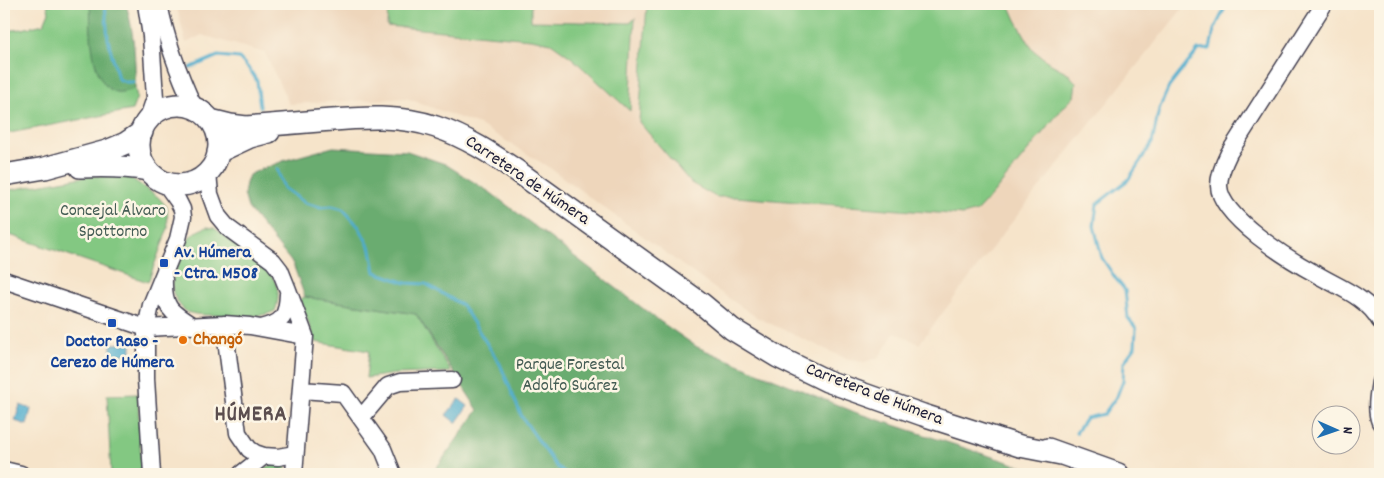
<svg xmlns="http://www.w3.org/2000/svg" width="1384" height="478" viewBox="0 0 1384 478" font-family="Dekko,sans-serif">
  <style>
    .built { fill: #eed6bb }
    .green { fill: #83c882; stroke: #52755e }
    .forest { fill: #6aac70; stroke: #466756 }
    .water { fill: #4eaccd; stroke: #386784 }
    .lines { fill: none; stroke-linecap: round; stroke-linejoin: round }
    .stream { stroke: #4eaccd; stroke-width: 3 }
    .minor-casing { stroke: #423f50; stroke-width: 19 }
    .major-casing { stroke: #423f50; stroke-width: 24 }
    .minor { stroke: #fff; stroke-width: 16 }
    .major { stroke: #fff; stroke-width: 21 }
    .transit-dot { fill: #1a4fb4; stroke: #fcf5e5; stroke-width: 2 }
    .food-dot { fill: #e8710a; stroke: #fcf5e5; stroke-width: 2 }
    .labels { text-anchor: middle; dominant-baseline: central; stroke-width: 5; stroke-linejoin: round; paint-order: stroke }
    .street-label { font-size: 18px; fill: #22223b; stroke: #fcf5e5 }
    .park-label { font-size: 18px; fill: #445c54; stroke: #fcf5e5 }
    .transit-label { font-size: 18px; font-weight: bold; fill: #164399; stroke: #fcf5e5; text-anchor: start }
    .food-label { font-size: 18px; font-weight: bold; fill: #c56008; stroke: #fcf5e5; text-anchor: start }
    .district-label { font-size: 22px; font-weight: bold; letter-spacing: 1px; fill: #5b4e4f; stroke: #fcf5e5 }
  </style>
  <rect width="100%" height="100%" fill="#fcf5e5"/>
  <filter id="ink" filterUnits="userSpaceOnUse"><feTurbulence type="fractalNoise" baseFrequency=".02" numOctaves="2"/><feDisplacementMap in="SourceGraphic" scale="10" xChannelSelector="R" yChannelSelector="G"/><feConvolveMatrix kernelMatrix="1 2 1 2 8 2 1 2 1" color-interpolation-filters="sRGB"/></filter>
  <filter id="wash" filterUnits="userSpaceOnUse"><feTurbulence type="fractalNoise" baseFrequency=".0096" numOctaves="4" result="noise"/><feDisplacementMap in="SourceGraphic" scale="20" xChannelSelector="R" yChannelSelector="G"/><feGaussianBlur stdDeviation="1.12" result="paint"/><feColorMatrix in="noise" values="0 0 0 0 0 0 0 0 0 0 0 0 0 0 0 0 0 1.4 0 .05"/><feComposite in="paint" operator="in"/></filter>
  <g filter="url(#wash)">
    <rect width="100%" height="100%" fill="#f6e4ca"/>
    <!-- built -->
    <path class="built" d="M 176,4 L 1186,4 L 1008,227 L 919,344 L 895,332 L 879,357 L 864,362 L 849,360 L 756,317 L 704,281 L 550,168 L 482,126 L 406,98 L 289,104 L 265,53 L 202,35 L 186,43 Z"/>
    <!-- green -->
    <path class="green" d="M 47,4 L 90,4 L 91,11 L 117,92 L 135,89 L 137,97 L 132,110 L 4,134 L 4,31 L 22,29 L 44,24 L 49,12 Z
      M 388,4 L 531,4 L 531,21 L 630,23 L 635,18 L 630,111 L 572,58 L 551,43 L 531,39 L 387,26 Z
      M 647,4 L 1009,4 L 1016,20 L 1033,50 L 1051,64 L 1068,73 L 1076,83 L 1074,97 L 1062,109 L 992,195 L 977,211 L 963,215 L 736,197 L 716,197 L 691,183 L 639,122 Z
      M 89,176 L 128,176 L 158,197 L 167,207 L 168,228 L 148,282 L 4,233 L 4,191 Z
      M 207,227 L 214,228 C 224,235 235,243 245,251 C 266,268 286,281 275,311 C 260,318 243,316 226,315 C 214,315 199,316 187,312 C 184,310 181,307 179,304 C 166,286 174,275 181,257 C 189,239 187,234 207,227 Z
      M 305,297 L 416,314 L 451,372 L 395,374 L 366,378 L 369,351 L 315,342 L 300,299 Z
      M 138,394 L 141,465 L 139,474 L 111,474 L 107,395 Z
      M 277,464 L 286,466 L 285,474 L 258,474 C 265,467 267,466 277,464 Z"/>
    <!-- forest -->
    <path class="forest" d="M 90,4 L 126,4 C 134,32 136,60 135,89 C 129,90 122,93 116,92 C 97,88 92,51 91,35 C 90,24 91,14 90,4 Z
      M 333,147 L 407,151 L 445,164 L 491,193 L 658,320 L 697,347 L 857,413 L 1045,474 L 432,474 L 478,410 L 416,314 L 305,297 L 293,264 L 248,208 L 244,194 L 246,183 L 249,175 L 257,171 L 286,160 Z"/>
    <!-- water -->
    <path class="water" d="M 131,343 L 131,354 L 111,355 L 111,344 Z
      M 459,399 L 468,406 L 456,423 L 446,415 Z
      M 20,405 L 31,409 L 27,425 L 15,421 Z"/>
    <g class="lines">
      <!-- stream -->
      <path class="stream" d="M 105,4 L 108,39 L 118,79 L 126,82 L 134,82
        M 190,68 L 218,56 L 239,58 L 250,70 L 257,81 L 260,107
        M 277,169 L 284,188 L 305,203 L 320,207 L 332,206 L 343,209 L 359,227 L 371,250 L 375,272 L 406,283 L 426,284 L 462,305 L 500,364 L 522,417 L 556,466 L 567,474
        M 1076,433 L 1086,418 L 1104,414 L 1117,396 L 1123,381 L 1124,362 L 1135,347 L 1136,328 L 1128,318 L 1125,290 L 1116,279 L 1102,258 L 1094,226 L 1097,204 L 1128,180 L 1152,143 L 1159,109 L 1169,87 L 1198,50 L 1210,49 L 1214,30 L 1227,4"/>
    </g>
  </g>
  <g filter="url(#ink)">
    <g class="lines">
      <!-- minor casing -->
      <g class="minor-casing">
        <path id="minor" d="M 146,4 L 151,36 L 155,98 L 147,121
          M 159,4 C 166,39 179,75 194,107
          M 1324,4 L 1229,153 C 1224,163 1219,174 1219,186 C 1220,217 1290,260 1316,274 C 1338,287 1367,297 1380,321
          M 208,173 L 210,194 L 218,216 L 228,228 L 273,261 L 280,270 L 288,290 L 305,336 L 294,474
          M 164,279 C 163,307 170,312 193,326
          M 4,280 L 146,328 L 224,324 L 250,326 L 305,336
          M 224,324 L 238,433 L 249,449 L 255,453 L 264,456 L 278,457 L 295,454
          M 261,328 C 283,323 287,316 288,294
          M 1380,382 C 1378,394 1375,410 1380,422
          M 301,390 L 343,393 L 383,449 L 393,474
          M 361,418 L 388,386 L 400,382 L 452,380
          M 4,470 L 21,474
          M 152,474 L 146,379 L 146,328 L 151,305 L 178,239 L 183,217 L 182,209 L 178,201 L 165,183
          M 241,474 L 264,456"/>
      </g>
      <!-- major casing -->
      <g class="major-casing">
        <path id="major" d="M139 145a40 40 0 1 1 80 0a40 40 0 1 1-80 0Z
          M 210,120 L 230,125 L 246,127 C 270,125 294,123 319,121 C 358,118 398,114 436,127 C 466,137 492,154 517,171 L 702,304 L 732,329 L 778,357 L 827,381 L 923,415 L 1020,446 L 1061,454
          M 218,152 L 250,137 L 269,132
          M 80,167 C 104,166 125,166 148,170
          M 4,175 L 45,168 L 107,151 L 126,143 L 142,132
          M 1048,449 L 1118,474"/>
      </g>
      <!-- minor -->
      <use href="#minor" class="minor"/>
      <!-- major -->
      <use href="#major" class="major"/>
    </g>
  </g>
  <!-- markers -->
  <g class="transit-dot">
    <rect x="159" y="258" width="10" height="10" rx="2.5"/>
    <rect x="107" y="318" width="10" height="10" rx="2.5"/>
  </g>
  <circle class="food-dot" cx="183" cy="340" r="5"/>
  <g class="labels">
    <!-- street labels -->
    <g class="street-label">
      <text transform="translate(527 181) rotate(34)">Carretera de Húmera</text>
      <text transform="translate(874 395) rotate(21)">Carretera de Húmera</text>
    </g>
    <!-- park labels -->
    <g class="park-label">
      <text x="113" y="211">Concejal Álvaro<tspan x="113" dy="21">Spottorno</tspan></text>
      <text x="570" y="365">Parque Forestal<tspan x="570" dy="21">Adolfo Suárez</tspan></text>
    </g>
    <!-- transit labels -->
    <g class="transit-label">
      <text x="174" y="253">Av. Húmera<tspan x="174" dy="21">- Ctra. M508</tspan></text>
      <text x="112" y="342" text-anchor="middle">Doctor Raso -<tspan x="112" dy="21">Cerezo de Húmera</tspan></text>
    </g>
    <!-- food labels -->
    <g class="food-label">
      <text x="193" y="340">Changó</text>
    </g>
    <!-- district labels -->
    <g class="district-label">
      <text x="251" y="415">HÚMERA</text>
    </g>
  </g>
  <!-- margin -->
  <rect width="1384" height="478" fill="none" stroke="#fcf5e5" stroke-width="20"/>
  <!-- north arrow -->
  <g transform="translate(1336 430) rotate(92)"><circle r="24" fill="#fcf5e5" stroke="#a5a1a1"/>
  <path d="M0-4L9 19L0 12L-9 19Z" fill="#1f6fb2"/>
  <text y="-8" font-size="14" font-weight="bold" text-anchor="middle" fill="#22223b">N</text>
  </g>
</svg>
